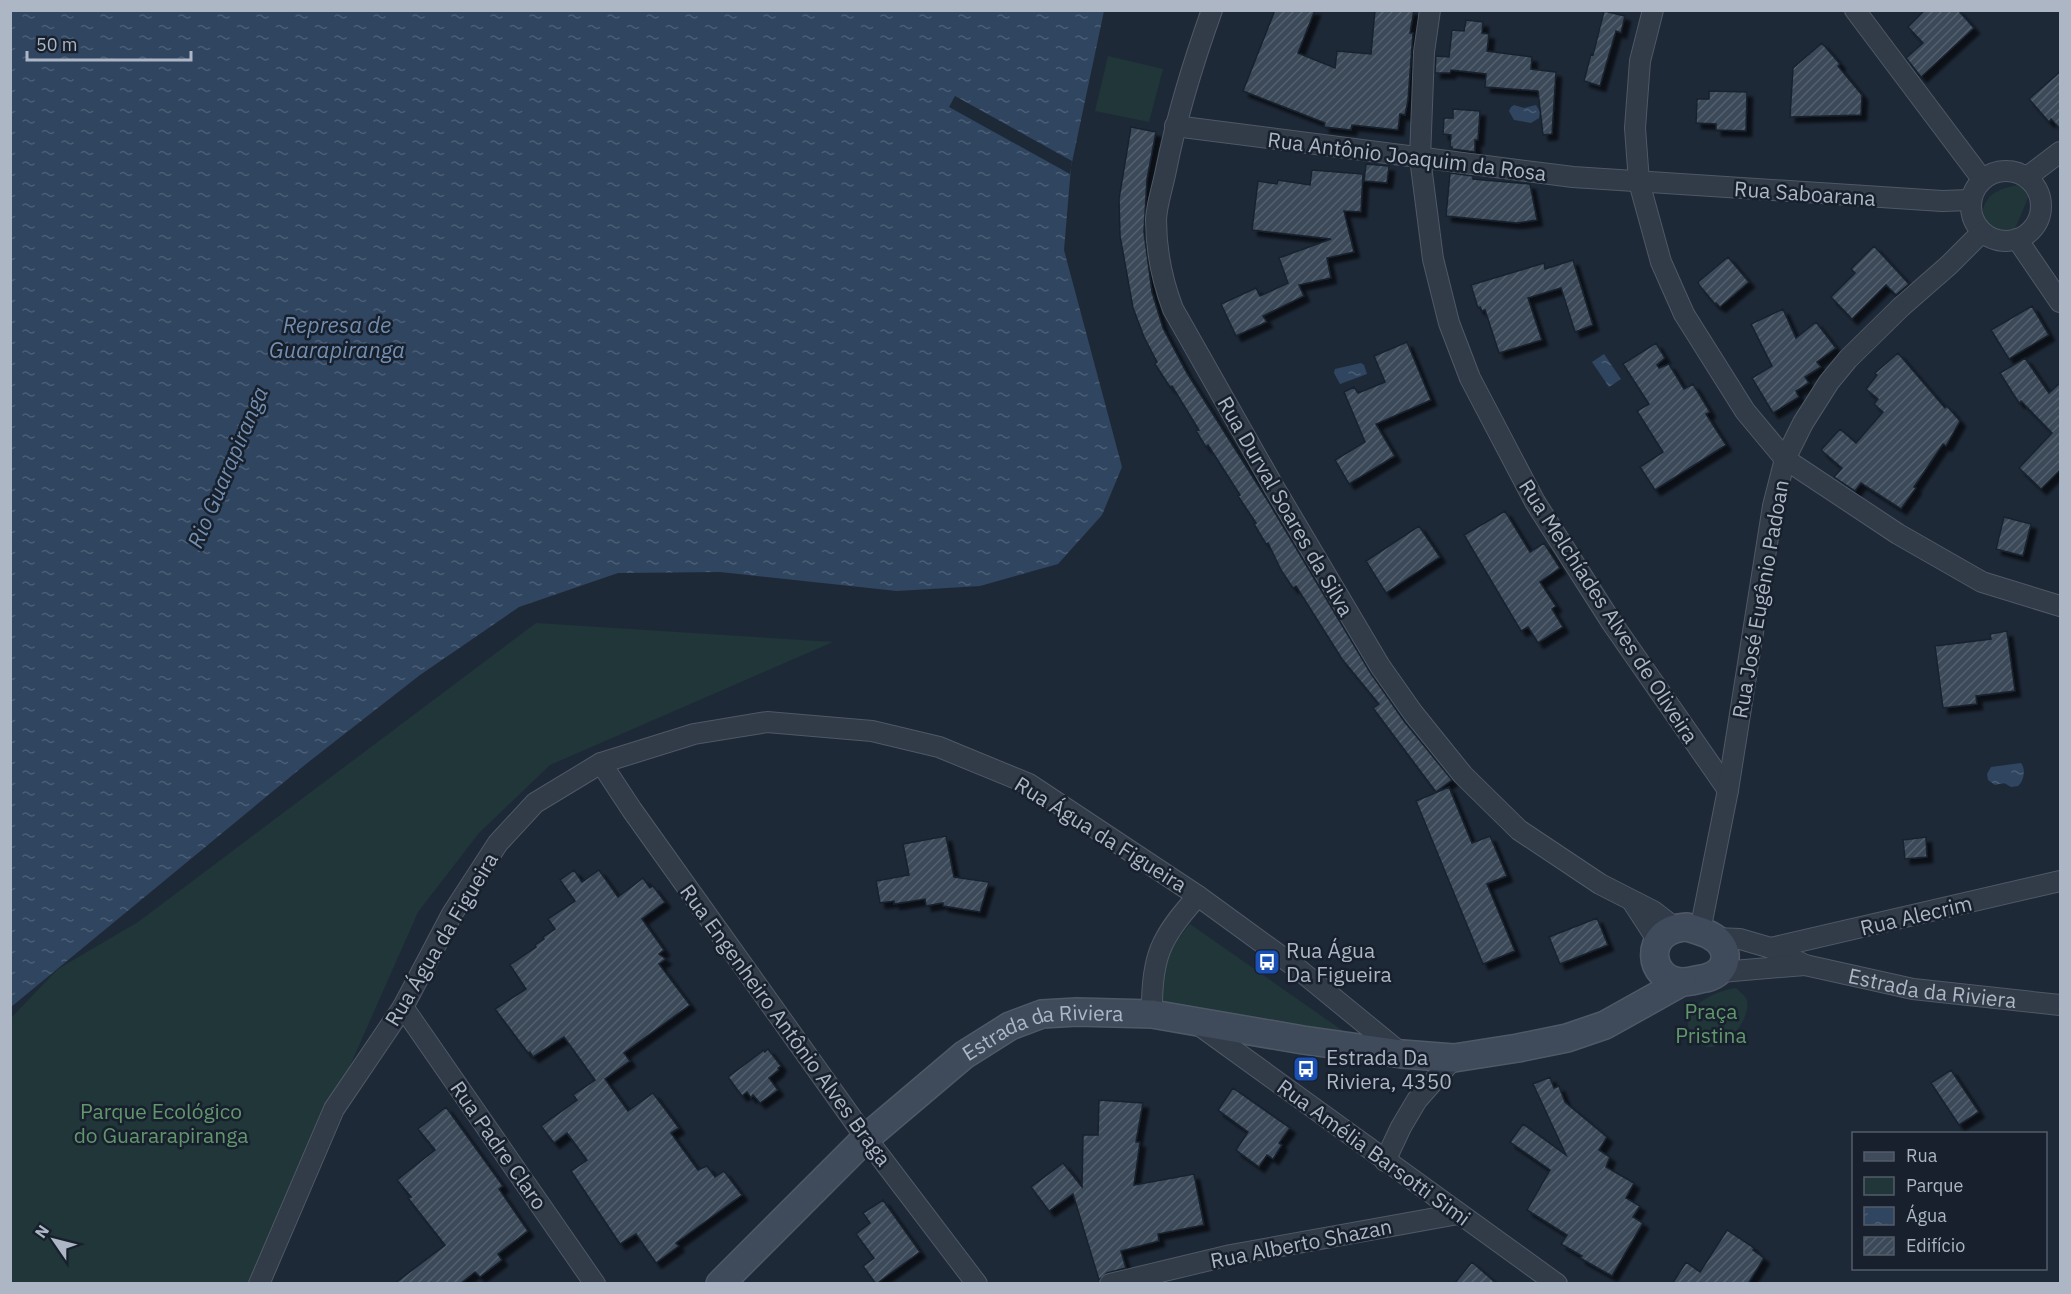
<svg xmlns="http://www.w3.org/2000/svg" width="2071" height="1294" viewBox="0 0 2071 1294" font-family="'IBM Plex Sans',sans-serif">
  <style>
    .green { fill: #203639 }
    .water { fill: url(#water-ripples) }
    .pier { fill: #1e2938 }
    .building { fill: url(#building-hatch); stroke: #19222e; stroke-width: 1.5; filter: url(#shadow) }
    .lines { fill: none; stroke-linecap: round; stroke-linejoin: round }
    .street-casing { stroke: #4f5966; stroke-width: 22 }
    .secondary-casing { stroke: #4f5966; stroke-width: 30 }
    .street { stroke: #323b48; stroke-width: 20 }
    .secondary { stroke: #3f4a5b; stroke-width: 27 }
    .labels { text-anchor: middle; dominant-baseline: central; stroke-width: 5; stroke-linejoin: round; paint-order: stroke }
    .street-label { font-size: 21px; fill: #acb6c5; stroke: #17202c }
    .poi-label { font-size: 21px; fill: #acb6c5; stroke: #17202c; text-anchor: start }
    .park-label { font-size: 21px; fill: #62976d; stroke: #17202c }
    .water-label { font-size: 22px; font-style: italic; fill: #728eb0; stroke: #17202c }
  </style>
  <defs>
    <pattern id="water-ripples" width="26" height="14" patternUnits="userSpaceOnUse" patternTransform="scale(1.5)"><rect width="26" height="14" fill="#304560"/><path d="M2 4q2-2 4 0t4 0M15 11q2-2 4 0t4 0" fill="none" stroke="#4b5e75"/></pattern>
    <pattern id="building-hatch" width="6" height="6" patternUnits="userSpaceOnUse" patternTransform="scale(1.5)"><rect width="6" height="6" fill="#3a4858"/><path d="M-1 1l2-2M0 6l6-6M5 7l2-2" fill="none" stroke="#54606e"/></pattern>
    <filter id="shadow"><feDropShadow dx="5.5" dy="5.5" stdDeviation="1.5" flood-color="#0009"/></filter>
  </defs>
  <rect width="100%" height="100%" fill="#1e2938"/>
  <!-- green -->
  <path class="green" d="M 1108,56 L 1163,69 L 1149,122 L 1095,111 Z
    M 2031,184 L 2033,186 L 2012,236 C 2003,240 1994,236 1986,233 C 1978,218 1982,198 1998,191 C 2008,186 2020,185 2031,184 Z
    M 536,623 L 833,642 L 550,765 L 479,833 L 418,912 L 254,1283 L 11,1283 L 10,1019 L 58,969 L 138,922 Z
    M 1190,924 L 1356,1040 L 1156,1007 C 1157,967 1165,955 1190,924 Z
    M 1736,988 C 1739,991 1744,995 1746,998 C 1755,1020 1716,1063 1696,1041 C 1671,1013 1711,991 1736,988 Z"/>
  <!-- water -->
  <path class="water" d="M 11,11 L 1104,11 L 1071,167 L 1064,250 L 1122,467 L 1102,515 L 1058,564 L 980,586 L 897,591 L 720,572 L 618,573 L 519,607 L 420,675 L 306,764 L 11,1007 Z
    M 1514,105 L 1524,108 L 1536,105 L 1540,112 L 1539,118 L 1531,123 L 1514,120 L 1509,111 L 1511,107 Z
    M 1604,354 L 1621,379 L 1609,387 L 1592,362 Z
    M 1361,363 L 1364,365 L 1367,374 L 1340,384 L 1334,373 L 1335,369 Z
    M 2021,763 C 2026,769 2024,781 2018,786 L 2011,787 L 2004,783 L 1995,785 L 1988,780 L 1987,774 L 1991,767 Z"/>
  <!-- pier -->
  <path class="pier" d="M 955,96 L 1072,161 L 1070,174 L 949,107 Z"/>
  <!-- building -->
  <path class="building" d="M 1275,10 L 1315,10 L 1298,53 L 1335,68 L 1337,51 L 1371,54 L 1375,10 L 1414,10 L 1410,33 L 1413,33 L 1408,100 L 1405,115 L 1400,114 L 1398,130 L 1352,125 L 1351,130 L 1324,127 L 1325,123 L 1243,91 Z
    M 1925,10 L 1958,10 L 1974,28 L 1921,77 L 1906,58 L 1923,43 L 1908,27 Z
    M 1604,11 L 1625,16 L 1621,33 L 1616,31 L 1600,86 L 1584,81 L 1591,54 L 1593,55 Z
    M 1466,20 L 1483,22 L 1482,33 L 1489,34 L 1487,51 L 1532,57 L 1531,69 L 1556,72 L 1552,134 L 1543,135 L 1538,91 L 1485,87 L 1486,74 L 1451,70 L 1450,73 L 1435,73 L 1436,56 L 1449,57 L 1452,30 L 1464,31 Z
    M 1822,43 L 1840,64 L 1838,66 L 1862,95 L 1861,115 L 1790,117 L 1793,68 Z
    M 2061,71 L 2061,130 L 2051,119 L 2049,122 L 2029,99 Z
    M 1709,91 L 1747,92 L 1746,131 L 1716,130 L 1716,124 L 1696,123 L 1697,99 L 1709,99 Z
    M 1453,109 L 1480,111 L 1478,140 L 1475,140 L 1475,152 L 1452,149 L 1452,147 L 1450,147 L 1451,135 L 1443,134 L 1444,118 L 1453,118 Z
    M 1131,127 L 1156,132 L 1147,179 L 1144,232 L 1152,292 L 1163,328 L 1187,373 L 1268,501 L 1370,672 L 1404,721 L 1452,780 L 1436,792 L 1373,708 L 1379,704 L 1342,659 L 1296,586 L 1293,588 L 1281,570 L 1268,543 L 1266,544 L 1254,524 L 1256,523 L 1238,496 L 1240,495 L 1208,445 L 1206,447 L 1196,431 L 1199,430 L 1172,386 L 1170,387 L 1155,364 L 1157,362 L 1144,337 L 1133,308 L 1120,236 L 1119,199 Z
    M 1366,164 L 1389,166 L 1387,183 L 1364,181 Z
    M 1312,170 L 1363,174 L 1361,212 L 1344,211 L 1354,252 L 1327,258 L 1331,278 L 1299,285 L 1304,296 L 1263,316 L 1267,322 L 1236,336 L 1221,304 L 1256,288 L 1260,296 L 1288,283 L 1279,258 L 1331,239 L 1252,230 L 1258,181 L 1277,184 L 1278,180 L 1310,185 Z
    M 1450,173 L 1473,176 L 1473,179 L 1530,184 L 1537,220 L 1517,223 L 1446,216 Z
    M 1874,246 L 1909,284 L 1896,295 L 1886,285 L 1852,319 L 1831,297 L 1855,273 L 1851,269 Z
    M 1728,257 L 1749,282 L 1720,307 L 1716,303 L 1715,304 L 1699,285 L 1698,282 Z
    M 1573,260 L 1593,325 L 1575,332 L 1561,288 L 1528,298 L 1542,340 L 1499,353 L 1485,310 L 1482,311 L 1480,307 L 1478,308 L 1471,285 L 1544,263 L 1545,269 Z
    M 2032,306 L 2049,335 L 2009,359 L 1991,330 Z
    M 1783,309 L 1796,338 L 1816,322 L 1836,348 L 1817,362 L 1821,367 L 1805,377 L 1809,383 L 1796,391 L 1799,397 L 1773,413 L 1752,378 L 1772,366 L 1751,324 Z
    M 1407,342 L 1431,400 L 1376,424 L 1395,456 L 1349,484 L 1335,460 L 1365,442 L 1344,392 L 1354,387 L 1358,393 L 1385,382 L 1374,356 Z
    M 1656,343 L 1665,358 L 1657,365 L 1659,368 L 1669,364 L 1684,389 L 1693,384 L 1710,412 L 1706,414 L 1726,445 L 1655,490 L 1640,467 L 1663,452 L 1637,411 L 1649,404 L 1623,364 Z
    M 1898,353 L 1945,408 L 1947,406 L 1960,421 L 1946,446 L 1943,444 L 1914,487 L 1916,488 L 1901,509 L 1861,483 L 1855,491 L 1834,477 L 1842,468 L 1821,450 L 1840,429 L 1856,443 L 1883,412 L 1874,404 L 1878,399 L 1866,389 L 1877,375 L 1875,373 Z
    M 2025,358 L 2049,393 L 2061,382 L 2061,469 L 2041,489 L 2019,468 L 2052,433 L 2021,401 L 2019,403 L 2000,373 Z
    M 1505,511 L 1530,552 L 1544,543 L 1560,568 L 1540,582 L 1556,606 L 1552,609 L 1563,627 L 1538,643 L 1528,627 L 1521,631 L 1464,535 Z
    M 2004,517 L 2031,524 L 2023,556 L 1996,549 Z
    M 1419,526 L 1440,557 L 1386,593 L 1366,561 Z
    M 2007,631 L 2015,691 L 1976,696 L 1977,704 L 1943,708 L 1935,646 L 1991,639 L 1990,634 Z
    M 1449,787 L 1472,843 L 1490,836 L 1507,876 L 1487,884 L 1515,951 L 1483,964 L 1416,801 Z
    M 946,836 L 954,877 L 989,882 L 980,912 L 943,906 L 943,903 L 926,906 L 925,899 L 894,904 L 894,901 L 880,903 L 876,881 L 909,875 L 903,844 Z
    M 1926,837 L 1927,857 L 1905,859 L 1903,840 Z
    M 574,870 L 582,882 L 599,870 L 618,897 L 643,878 L 650,888 L 653,886 L 665,902 L 642,919 L 664,950 L 659,954 L 666,959 L 659,964 L 690,1005 L 624,1053 L 630,1061 L 605,1079 L 628,1111 L 653,1093 L 679,1128 L 671,1133 L 698,1170 L 707,1166 L 715,1177 L 724,1171 L 742,1195 L 676,1243 L 679,1246 L 656,1263 L 636,1234 L 620,1244 L 571,1171 L 587,1160 L 567,1133 L 554,1143 L 541,1126 L 577,1100 L 573,1095 L 595,1080 L 564,1037 L 533,1057 L 530,1052 L 528,1053 L 495,1009 L 526,989 L 510,965 L 536,947 L 535,945 L 544,939 L 543,937 L 555,929 L 548,919 L 575,901 L 560,880 Z
    M 1597,918 L 1608,945 L 1560,964 L 1549,937 Z
    M 768,1049 L 781,1066 L 778,1068 L 779,1070 L 769,1078 L 778,1090 L 760,1103 L 753,1095 L 751,1098 L 747,1092 L 742,1096 L 728,1077 L 764,1050 L 765,1052 Z
    M 1951,1070 L 1979,1112 L 1959,1125 L 1931,1083 Z
    M 1550,1077 L 1554,1088 L 1559,1086 L 1565,1102 L 1607,1137 L 1599,1150 L 1610,1157 L 1606,1167 L 1634,1183 L 1626,1198 L 1640,1206 L 1633,1217 L 1643,1223 L 1612,1276 L 1580,1258 L 1582,1256 L 1561,1244 L 1567,1235 L 1527,1210 L 1550,1170 L 1510,1142 L 1523,1124 L 1566,1155 L 1533,1084 Z
    M 1233,1088 L 1290,1128 L 1279,1143 L 1282,1145 L 1273,1159 L 1267,1155 L 1259,1167 L 1236,1150 L 1248,1132 L 1218,1110 Z
    M 1099,1100 L 1143,1103 L 1136,1142 L 1140,1142 L 1134,1185 L 1194,1174 L 1204,1225 L 1158,1234 L 1159,1241 L 1121,1251 L 1126,1268 L 1107,1273 L 1099,1280 L 1073,1194 L 1049,1211 L 1031,1187 L 1063,1163 L 1082,1187 L 1083,1135 L 1098,1135 Z
    M 446,1107 L 503,1186 L 499,1189 L 528,1231 L 498,1254 L 502,1260 L 480,1277 L 475,1272 L 460,1284 L 394,1284 L 445,1245 L 408,1198 L 411,1197 L 397,1180 L 435,1150 L 418,1129 Z
    M 883,1200 L 920,1252 L 876,1284 L 863,1266 L 874,1258 L 856,1234 L 870,1223 L 863,1213 Z
    M 1727,1230 L 1754,1248 L 1753,1250 L 1764,1258 L 1748,1284 L 1672,1284 L 1686,1262 L 1700,1272 Z
    M 1472,1262 L 1497,1284 L 1454,1284 Z"/>
  <g class="lines">
    <!-- street casing -->
    <g class="street-casing">
      <g id="street">
        <path d="M 1212,10 C 1193,63 1177,115 1166,170 C 1163,186 1157,203 1156,219 C 1156,251 1162,280 1173,309 L 1275,489 L 1380,666 L 1413,713 L 1463,775 L 1519,830 L 1600,884 L 1653,911 L 1675,928"/>
        <path d="M 1430,10 L 1424,52 L 1420,158 L 1433,259 L 1449,323 L 1470,378 L 1535,502 L 1612,623 L 1728,790"/>
        <path d="M 1653,10 L 1640,61 L 1635,128 L 1639,182 L 1661,262 L 1684,314 L 1745,411 L 1785,459 L 1898,534 L 1982,582 L 2060,606"/>
        <path d="M 1855,10 L 1982,179"/>
        <path d="M 1175,126 L 1573,177 L 1942,201 L 1971,200"/>
        <circle cx="2006" cy="206" r="35"/>
        <path d="M 2027,177 L 2060,152"/>
        <path d="M 2017,239 L 2060,302"/>
        <path d="M 601,763 L 632,810 L 866,1138 L 977,1284"/>
        <path d="M 1632,901 L 1658,941"/>
        <path d="M 1700,931 L 1728,790 L 1773,506 L 1785,459 L 1803,423 L 1829,382 L 1848,359 L 1901,307 L 1949,265 L 1982,232"/>
        <path id="s1" d="M 1715,938 L 1740,939 L 1771,948 L 1805,965 L 1913,989 L 2060,1005"/>
        <path d="M 1771,948 L 2060,881"/>
        <path d="M 1721,972 L 1805,965"/>
        <path d="M 403,1007 L 595,1284"/>
        <path d="M 1152,1014 C 1151,958 1160,937 1198,896"/>
        <path d="M 1196,1023 L 1557,1284"/>
        <path d="M 1385,1161 L 1401,1127 L 1417,1100 L 1454,1058"/>
        <path d="M 259,1284 L 334,1109 L 403,1007 L 452,914 L 498,843 L 535,803 L 601,763 L 694,734 L 767,722 L 872,731 L 939,747 L 1029,784 L 1198,896 L 1297,968 L 1402,1054"/>
        <path d="M 1110,1284 L 1231,1255 L 1458,1214"/>
      </g>
    </g>
    <!-- secondary casing -->
    <g class="secondary-casing">
      <g id="secondary">
        <path d="M 1687,927 C 1696,930 1706,932 1713,937 C 1732,949 1728,973 1706,978 C 1699,979 1691,982 1683,982 C 1648,982 1641,929 1687,927 Z"/>
        <path id="s2" d="M 720,1284 L 866,1138 L 964,1055 L 1010,1026 L 1042,1014 L 1077,1012 L 1152,1014 L 1303,1040 L 1402,1054 L 1454,1058 L 1518,1048 L 1567,1038 L 1605,1025 L 1682,982"/>
      </g>
    </g>
    <!-- street -->
    <use href="#street" class="street"/>
    <!-- secondary -->
    <use href="#secondary" class="secondary"/>
  </g>
  <!-- icons -->
  <defs>
    <g id="bus-square" transform="scale(1.35)"><rect x="-9" y="-9" width="18" height="18" rx="4" fill="#1a4fb4" stroke="#17202c"/><path d="M-5-6H5V4H4V6H2V4H-2V6H-4V4H-5ZM-3.5-4V0h7V-4ZM-3.5 1.2v1.5H-2V1.2ZM2 1.2v1.5H3.5V1.2Z" fill="#fff"/></g>
  </defs>
  <g fill-rule="evenodd">
    <use href="#bus-square" x="1267" y="962"/>
    <use href="#bus-square" x="1306" y="1069"/>
  </g>
  <g class="labels">
    <!-- street labels -->
    <g class="street-label">
      <text transform="translate(1407 156) rotate(7)">Rua Antônio Joaquim da Rosa</text>
      <text transform="translate(1805 193) rotate(4)">Rua Saboarana</text>
      <text transform="translate(1286 506) rotate(60)">Rua Durval Soares da Silva</text>
      <text transform="translate(1760 599) rotate(-80)">Rua José Eugênio Padoan</text>
      <text transform="translate(1609 611) rotate(57)">Rua Melchíades Alves de Oliveira</text>
      <text transform="translate(1101 834) rotate(32)">Rua Água da Figueira</text>
      <text transform="translate(1916 915) rotate(-13)">Rua Alecrim</text>
      <text transform="translate(441 939) rotate(-59)">Rua Água da Figueira</text>
      <text stroke="none"><textPath href="#s1" startOffset="225">Estrada da Riviera</textPath></text>
      <text transform="translate(786 1025) rotate(54)">Rua Engenheiro Antônio Alves Braga</text>
      <text stroke="none"><textPath href="#s2" startOffset="420">Estrada da Riviera</textPath></text>
      <text transform="translate(499 1145) rotate(55)">Rua Padre Claro</text>
      <text transform="translate(1374 1152) rotate(36)">Rua Amélia Barsotti Simi</text>
      <text transform="translate(1301 1243) rotate(-11)">Rua Alberto Shazan</text>
    </g>
    <!-- poi labels -->
    <g class="poi-label">
      <text x="1286" y="950">Rua Água<tspan x="1286" dy="24">Da Figueira</tspan></text>
      <text x="1326" y="1057">Estrada Da<tspan x="1326" dy="24">Riviera, 4350</tspan></text>
    </g>
    <!-- park labels -->
    <g class="park-label">
      <text x="1711" y="1011">Praça<tspan x="1711" dy="24">Pristina</tspan></text>
      <text x="161" y="1111">Parque Ecológico<tspan x="161" dy="24">do Guararapiranga</tspan></text>
    </g>
    <!-- water labels -->
    <g class="water-label">
      <text x="337" y="324">Represa de<tspan x="337" dy="25">Guarapiranga</tspan></text>
      <text transform="translate(227 467) rotate(-67)">Rio Guarapiranga</text>
    </g>
  </g>
  <!-- border -->
  <rect width="2071" height="1294" fill="none" stroke="#acb6c5" stroke-width="24"/>
  <!-- legend -->
  <rect x="1852" y="1132" width="195" height="138" fill="#17202c" stroke="#535c69" stroke-width="1.5"/>
  <rect x="1864" y="1152" width="30" height="9" fill="#3f4a5b" stroke="#535c69" stroke-width="1.5"/>
  <text x="1906" y="1162" font-size="18" fill="#acb6c5">Rua</text>
  <rect x="1864" y="1177" width="30" height="18" fill="#203639" stroke="#535c69" stroke-width="1.5"/>
  <text x="1906" y="1192" font-size="18" fill="#acb6c5">Parque</text>
  <rect x="1864" y="1207" width="30" height="18" fill="url(#water-ripples)" stroke="#535c69" stroke-width="1.5"/>
  <text x="1906" y="1222" font-size="18" fill="#acb6c5">Água</text>
  <rect x="1864" y="1237" width="30" height="18" fill="url(#building-hatch)" stroke="#535c69" stroke-width="1.5"/>
  <text x="1906" y="1252" font-size="18" fill="#acb6c5">Edifício</text>
  <!-- north arrow -->
  <g transform="translate(54 1240) rotate(305)" stroke="#17202c" stroke-width="4.5" paint-order="stroke">
  <path d="M0-4.5L10 22L0 15L-10 22Z" fill="#acb6c5"/>
  <text y="-9" font-size="16" font-weight="bold" text-anchor="middle" fill="#acb6c5">N</text>
  </g>
  <!-- scale -->
  <path d="M27 51v9h164v-9" fill="none" stroke="#acb6c5" stroke-width="3"/>
  <text x="36" y="51" font-size="18" fill="#acb6c5" stroke="#17202c" stroke-width="4.5" paint-order="stroke">50 m</text>
</svg>
